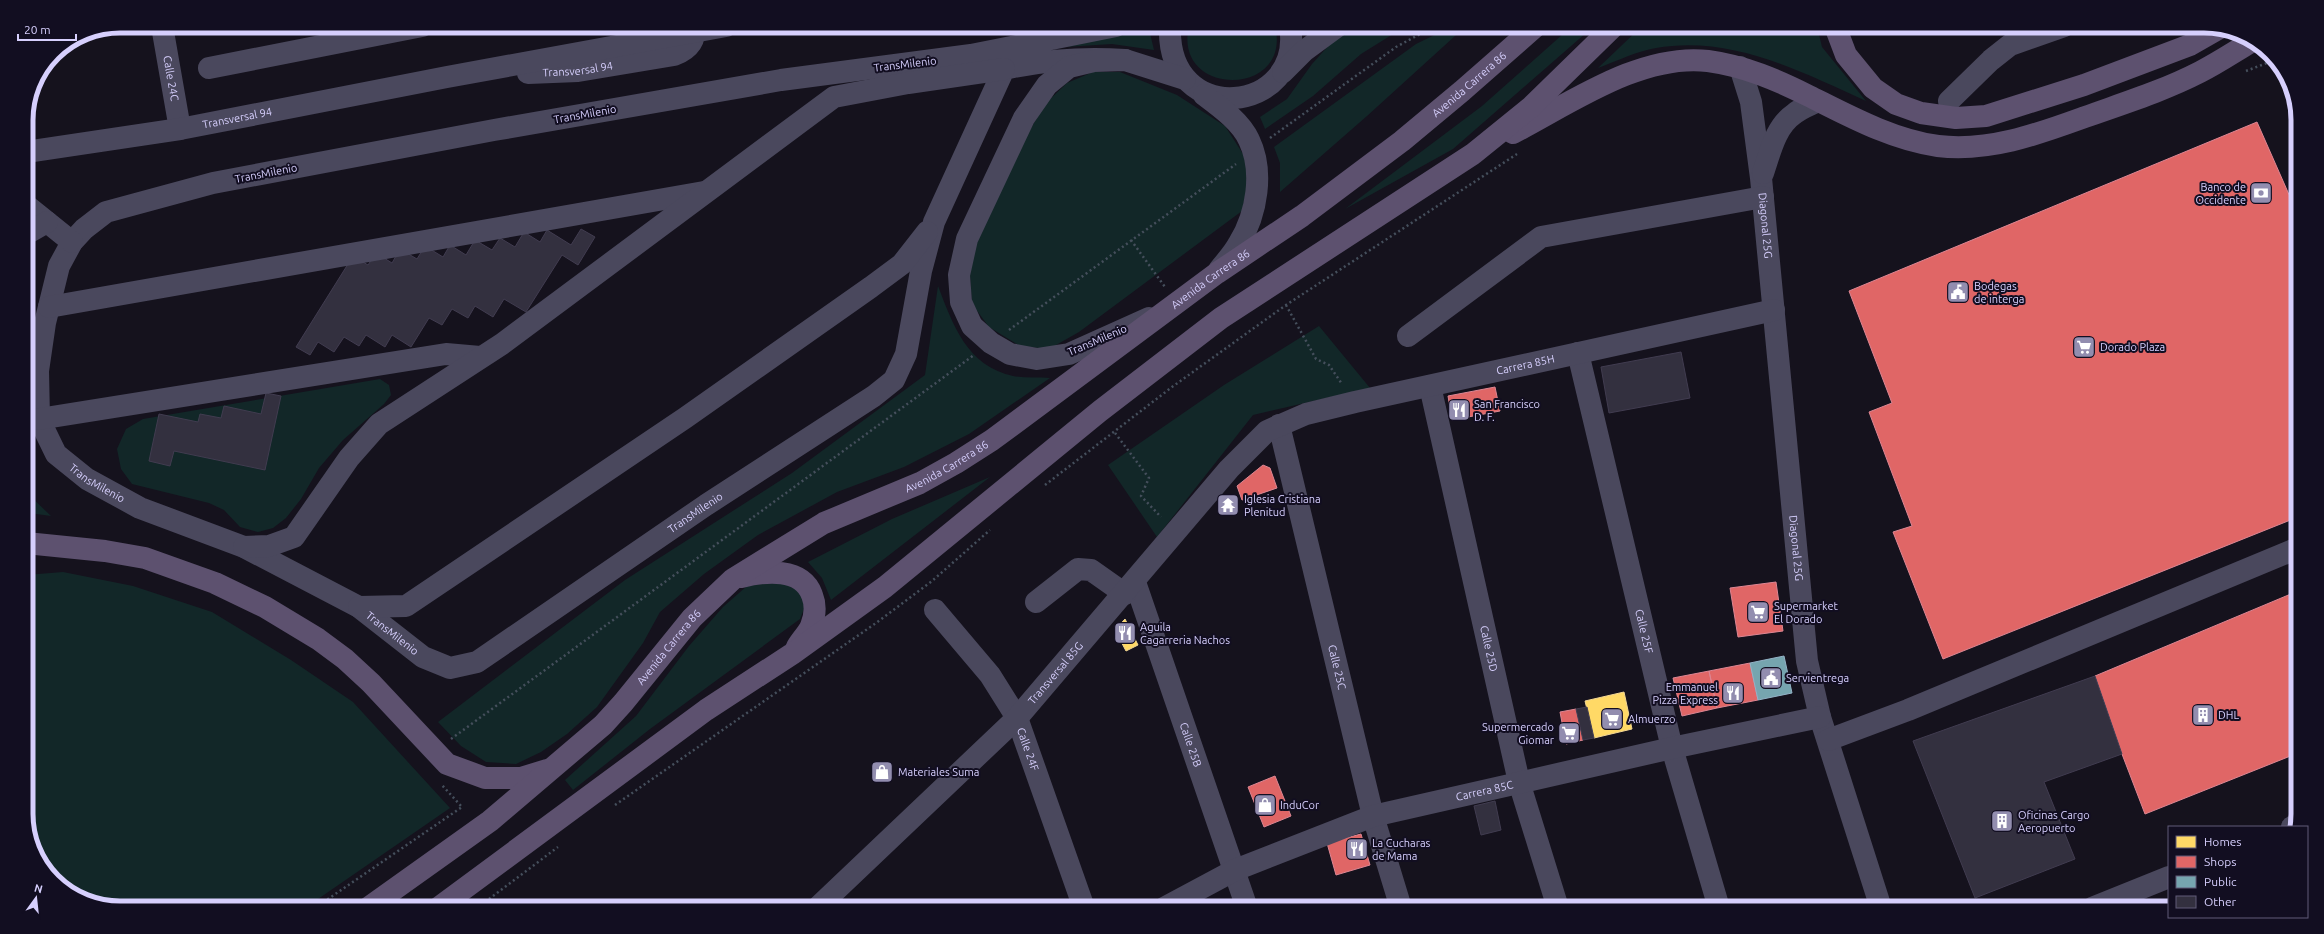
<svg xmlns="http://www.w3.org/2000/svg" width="2324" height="934" viewBox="0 0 2324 934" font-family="Ubuntu,sans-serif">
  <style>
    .green { fill: #122728 }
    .homes { fill: #ffd966; stroke: #f3d693 }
    .shops { fill: #e06666; stroke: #dd8693 }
    .public { fill: #76a5af; stroke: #93b2c6 }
    .building { fill: #33303f; stroke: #413c50 }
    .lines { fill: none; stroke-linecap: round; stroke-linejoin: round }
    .path { stroke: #454f5c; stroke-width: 2.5; stroke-dasharray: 2 3; stroke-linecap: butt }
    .minor { stroke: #4a485d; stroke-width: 22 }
    .major { stroke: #5d516f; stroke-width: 22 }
    .labels { text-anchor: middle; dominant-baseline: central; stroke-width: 4; stroke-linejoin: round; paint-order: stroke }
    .street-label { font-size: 11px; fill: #d6cffd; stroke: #120e21 }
    .poi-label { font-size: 11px; fill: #d6cffd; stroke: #120e21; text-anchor: start }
    .rim { fill: none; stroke: #d6cffd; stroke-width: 5 }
  </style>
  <rect width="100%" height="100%" fill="#15121d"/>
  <!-- green -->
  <path class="green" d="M 1189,26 L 1275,26 C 1293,98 1172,98 1189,26 Z
    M 1357,26 L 1406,26 L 1361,54 L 1313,96 L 1265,129 L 1260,117 L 1287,99 L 1312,64 L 1340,33 Z
    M 1453,26 L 1466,26 L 1367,116 L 1280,192 L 1280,163 L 1274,147 L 1416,44 Z
    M 1572,26 L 1594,26 L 1453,149 L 1345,209 L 1482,106 Z
    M 1642,26 L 1817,26 L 1822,47 L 1866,101 C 1800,71 1731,35 1656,48 C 1637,51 1617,61 1598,68 Z
    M 1149,29 L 1154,50 L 1112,44 L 1065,47 Z
    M 1093,72 L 1120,72 L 1177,95 L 1225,126 L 1245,157 L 1249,179 L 1242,211 L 1079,332 L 1049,349 L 1020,346 L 989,327 L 972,304 L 970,275 L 974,249 L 1020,147 L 1045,104 L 1067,83 Z
    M 938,286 C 953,325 967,366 1013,376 C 1024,378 1038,377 1050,378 L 969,434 L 904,467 L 837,492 L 758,535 L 704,574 L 660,612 L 643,643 L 597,707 L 567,734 L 541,752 L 516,764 L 486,762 L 461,746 L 438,722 L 625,580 L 792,473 L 925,375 Z
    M 1319,326 L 1370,388 L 1253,415 L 1157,537 L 1108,465 L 1224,385 Z
    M 380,379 L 389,385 L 391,395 L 384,404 L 343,440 L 319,468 L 301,499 L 286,518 L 273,528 L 258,532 L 240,527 L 224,510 L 209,503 L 132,484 L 121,469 L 117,449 L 126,429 L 143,419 Z
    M 990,477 L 831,600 L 822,578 L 808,562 L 892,519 Z
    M 26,492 L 51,516 L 29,513 L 33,519 L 34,525 L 26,525 Z
    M 63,572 L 133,586 L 212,612 L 291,660 L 353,702 L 450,808 L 305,908 L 120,908 L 84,901 L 45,871 L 26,821 L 26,575 Z
    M 780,581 L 804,594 L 805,606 L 800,619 L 650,729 L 573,790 L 565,780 L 636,716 L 689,646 L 723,607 L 747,586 Z"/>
  <!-- homes -->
  <path class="homes" d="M 1125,619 L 1138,645 L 1126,651 L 1115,630 Z
    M 1624,692 L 1632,729 L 1594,738 L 1585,701 Z"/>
  <!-- shops -->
  <path class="shops" d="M 2257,122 L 2298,215 L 2298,517 L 1943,659 L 1893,532 L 1912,526 L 1869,412 L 1892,403 L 1849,291 Z
    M 1495,387 L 1500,411 L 1452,420 L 1448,396 Z
    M 1263,465 L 1270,468 L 1277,488 L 1242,500 L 1237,486 Z
    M 1776,582 L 1783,631 L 1738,637 L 1730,588 Z
    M 2298,591 L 2298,753 L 2145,814 L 2122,754 L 2095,676 Z
    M 1750,663 L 1758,700 L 1717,708 L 1709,671 Z
    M 1709,671 L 1717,708 L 1682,716 L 1673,678 Z
    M 1576,709 L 1583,740 L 1566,744 L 1560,712 Z
    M 1275,776 L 1291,816 L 1264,827 L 1248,787 Z
    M 1361,834 L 1370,865 L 1336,875 L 1327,843 Z"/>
  <!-- public -->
  <path class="public" d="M 1784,656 L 1792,693 L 1758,700 L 1750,663 Z"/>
  <!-- building -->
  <path class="building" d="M 581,229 L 595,237 L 578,265 L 562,255 L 526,312 L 504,299 L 493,317 L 475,306 L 468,318 L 452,309 L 442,325 L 429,318 L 411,347 L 392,335 L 385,347 L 366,335 L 359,346 L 344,337 L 334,352 L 318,342 L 310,355 L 296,347 L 353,256 L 368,265 L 376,253 L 392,263 L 400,249 L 417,259 L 425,246 L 443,257 L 450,245 L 466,255 L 475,240 L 492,250 L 500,238 L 515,247 L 524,232 L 540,242 L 547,230 L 571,245 Z
    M 1681,352 L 1690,398 L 1609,413 L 1601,367 Z
    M 266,393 L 281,396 L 265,470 L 174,451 L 170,466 L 149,461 L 159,414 L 198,422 L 200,414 L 221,418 L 224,406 L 261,414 Z
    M 2095,676 L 2122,754 L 2044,782 L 2075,859 L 1975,898 L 1913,741 Z
    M 1587,707 L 1594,738 L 1583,740 L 1576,709 Z
    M 1495,801 L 1501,830 L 1481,835 L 1474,806 Z"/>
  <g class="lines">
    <!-- path -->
    <path class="path" d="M 2246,71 L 2275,60
      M 1270,138 L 1396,47 L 1435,26
      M 1131,240 L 1165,287
      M 1286,305 L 1316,359 L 1329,365 L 1342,384
      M 1009,330 L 1236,164
      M 1115,433 L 1149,478 L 1141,496 L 1161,517
      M 1045,485 L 1172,387 L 1286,305 L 1517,154
      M 451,739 L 974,355
      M 615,805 L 876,623 L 932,581 L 990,530
      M 315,908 L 462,807 L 441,784
      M 477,908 L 558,847"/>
    <!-- minor -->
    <g class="minor">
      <path id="s1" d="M 162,26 L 180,129"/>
      <path id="s2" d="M 1116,26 L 971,55 L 781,80 L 494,130 L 213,183 L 106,212 L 84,229 L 72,242 L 59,266 L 45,323 L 38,371 L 39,419 L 56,454 L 87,479 L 140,508 L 244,547 L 359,607 L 423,657 L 450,668 L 477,662 L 706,505 L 874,396 L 894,380 L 906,354 L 921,271 L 934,222 L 1004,69 C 1044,60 1084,57 1125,60"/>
      <path d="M 1170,26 C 1166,130 1305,114 1290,26"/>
      <path id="s3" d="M 1740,67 L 1751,102 L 1761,178 L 1807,661 L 1820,717 L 1881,908"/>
      <path d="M 209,68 L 422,26"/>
      <path d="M 1283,72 L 1304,51 L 1338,26"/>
      <path id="s4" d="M 528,73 L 578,71 L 674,55 C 687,50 696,42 694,26"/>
      <path d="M 1204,95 C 1220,107 1241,122 1249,140 C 1264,171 1257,214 1239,243 C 1234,253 1226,261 1219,270"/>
      <path d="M 1949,101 L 1991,60 L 2010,45 L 2064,26"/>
      <path id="s5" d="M 26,152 L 180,129 L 447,77 L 726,26"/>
      <path d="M 1763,173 C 1770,153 1775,127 1794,114 C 1801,108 1810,105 1818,101"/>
      <path d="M 26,205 L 72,242"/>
      <path d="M 26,234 L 47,222"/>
      <path d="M 49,307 L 704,192"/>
      <path d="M 1149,318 L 1069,354 L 1037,359 L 1010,354 L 991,343 L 972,326 L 961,302 L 959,275 L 967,239 L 1024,118 L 1047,85 L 1069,67 L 1094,61 L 1125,60 L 1185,79"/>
      <path d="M 1408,336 L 1541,237 L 1763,197"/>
      <path id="s6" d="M 1578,353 L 1672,748 L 1719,908"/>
      <path id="s7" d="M 1430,386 L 1519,782 L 1558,908"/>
      <path d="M 39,419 L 446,354 L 480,357"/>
      <path id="s8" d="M 1279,425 L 1373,816 L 1401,908"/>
      <path d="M 244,547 L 269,546 L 294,537 L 349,458 L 379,424 L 502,344 L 834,97 L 908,83 L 1004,69"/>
      <path id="s9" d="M 1135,582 L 1247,908"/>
      <path d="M 1036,602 L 1078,569 L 1091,570 L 1125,594"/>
      <path d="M 359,607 L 406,606 L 685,418 L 871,287 L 902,264 L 927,232"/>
      <path id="s10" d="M 935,610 L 990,675 L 1017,718 L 1084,908"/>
      <path d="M 1828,740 L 1908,710 L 2298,548"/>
      <path d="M 2292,827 L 2296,826"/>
      <path id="s11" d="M 817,908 L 1017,718 L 1229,469 L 1267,431 L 1306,414 L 1355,402 L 1774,310"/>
      <path id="s12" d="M 1164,908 L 1235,870 L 1373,816 L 1672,748 L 1820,717"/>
      <path d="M 2092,908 L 2169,877"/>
    </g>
    <!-- major -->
    <g class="major">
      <path d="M 1835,26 L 1846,55 L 1873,88 L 1896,104 L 1921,113 L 1956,118 L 1986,116 L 2084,85 L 2190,45 L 2218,29"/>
      <path d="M 1513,133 C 1571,103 1641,53 1708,61 C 1745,66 1777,80 1809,96 C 1849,116 1893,140 1938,146 C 1990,152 2038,134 2085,117 C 2124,103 2163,91 2200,72 C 2218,63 2234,52 2251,42"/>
      <path d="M 26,543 L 105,551 L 145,558 L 215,583 L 265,607 L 318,639 L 345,659 L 371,683 L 447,764 L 485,778 L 521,778 L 547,770"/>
      <path d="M 741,577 C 765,571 802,567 812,595 C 816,605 815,616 811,626 C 808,633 801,640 797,647"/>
      <path id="s13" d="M 368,908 L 490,821 L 603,725 L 623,703 L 692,618 L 733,579 L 824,523 L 920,483 L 956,463 L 992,440 L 1217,273 L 1302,216 L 1402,141 L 1462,91 L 1536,26"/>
      <path d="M 438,908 L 706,710 L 792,654 L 885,587 L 1100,411 L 1221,318 L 1473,154 L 1531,107 L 1614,26"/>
    </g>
  </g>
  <!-- icons -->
  <defs>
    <g id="bank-square" transform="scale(1.15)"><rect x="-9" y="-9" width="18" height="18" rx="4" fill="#928daf" stroke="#120e21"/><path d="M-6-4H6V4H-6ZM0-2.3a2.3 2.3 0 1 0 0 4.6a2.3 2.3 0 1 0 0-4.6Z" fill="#fff"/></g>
    <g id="civic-square" transform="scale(1.15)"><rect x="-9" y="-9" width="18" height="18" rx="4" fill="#928daf" stroke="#120e21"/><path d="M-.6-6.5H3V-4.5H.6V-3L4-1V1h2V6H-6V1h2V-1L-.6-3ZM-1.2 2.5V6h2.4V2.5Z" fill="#fff"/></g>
    <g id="supermarket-square" transform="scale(1.15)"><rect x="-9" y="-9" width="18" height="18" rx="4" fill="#928daf" stroke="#120e21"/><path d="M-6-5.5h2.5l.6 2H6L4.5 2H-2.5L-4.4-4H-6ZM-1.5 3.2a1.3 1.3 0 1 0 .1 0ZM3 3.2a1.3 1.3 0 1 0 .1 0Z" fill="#fff"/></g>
    <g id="restaurant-square" transform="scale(1.15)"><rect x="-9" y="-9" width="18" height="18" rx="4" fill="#928daf" stroke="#120e21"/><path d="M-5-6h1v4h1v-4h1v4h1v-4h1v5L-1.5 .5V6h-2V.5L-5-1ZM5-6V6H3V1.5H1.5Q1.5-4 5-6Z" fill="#fff"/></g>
    <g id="temple-square" transform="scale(1.15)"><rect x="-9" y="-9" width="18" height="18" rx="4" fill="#928daf" stroke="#120e21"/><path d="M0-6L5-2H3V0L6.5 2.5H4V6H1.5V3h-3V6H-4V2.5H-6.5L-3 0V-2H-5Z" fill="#fff"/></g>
    <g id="building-square" transform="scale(1.15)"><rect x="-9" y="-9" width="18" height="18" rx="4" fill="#928daf" stroke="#120e21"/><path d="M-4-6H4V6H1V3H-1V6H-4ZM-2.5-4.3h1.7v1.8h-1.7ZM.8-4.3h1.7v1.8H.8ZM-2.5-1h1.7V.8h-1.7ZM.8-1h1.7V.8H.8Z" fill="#fff"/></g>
    <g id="shop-square" transform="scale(1.15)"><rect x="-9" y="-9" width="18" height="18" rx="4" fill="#928daf" stroke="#120e21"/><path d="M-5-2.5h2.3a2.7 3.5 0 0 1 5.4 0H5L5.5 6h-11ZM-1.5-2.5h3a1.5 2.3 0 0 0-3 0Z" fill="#fff"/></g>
  </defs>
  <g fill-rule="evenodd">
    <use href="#bank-square" x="2261" y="193"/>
    <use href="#civic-square" x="1958" y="292"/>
    <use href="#supermarket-square" x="2084" y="347"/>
    <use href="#restaurant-square" x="1459" y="410"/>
    <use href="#temple-square" x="1228" y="505"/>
    <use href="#supermarket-square" x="1758" y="612"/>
    <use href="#restaurant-square" x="1125" y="633"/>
    <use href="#civic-square" x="1771" y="678"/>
    <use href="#restaurant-square" x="1733" y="693"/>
    <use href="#building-square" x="2203" y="715"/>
    <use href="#supermarket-square" x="1612" y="719"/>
    <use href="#supermarket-square" x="1569" y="733"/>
    <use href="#shop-square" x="882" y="772"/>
    <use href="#shop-square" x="1265" y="805"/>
    <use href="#building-square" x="2002" y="821"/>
    <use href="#restaurant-square" x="1357" y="849"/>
  </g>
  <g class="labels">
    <!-- street labels -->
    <g class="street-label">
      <text transform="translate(905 64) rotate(-7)">TransMilenio</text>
      <text stroke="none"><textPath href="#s4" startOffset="50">Transversal 94</textPath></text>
      <text stroke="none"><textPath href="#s1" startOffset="53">Calle 24C</textPath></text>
      <text stroke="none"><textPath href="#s13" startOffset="1384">Avenida Carrera 86</textPath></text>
      <text transform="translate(585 114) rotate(-10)">TransMilenio</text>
      <text stroke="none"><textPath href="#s5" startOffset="214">Transversal 94</textPath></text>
      <text transform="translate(266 173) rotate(-11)">TransMilenio</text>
      <text stroke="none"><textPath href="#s3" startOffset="161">Diagonal 25G</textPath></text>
      <text stroke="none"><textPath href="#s13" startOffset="1060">Avenida Carrera 86</textPath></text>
      <text transform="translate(1097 340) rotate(-23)">TransMilenio</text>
      <text stroke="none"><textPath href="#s11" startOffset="924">Carrera 85H</textPath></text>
      <text stroke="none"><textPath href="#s13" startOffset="736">Avenida Carrera 86</textPath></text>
      <text stroke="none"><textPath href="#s2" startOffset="1345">TransMilenio</textPath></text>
      <text stroke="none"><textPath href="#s2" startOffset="2038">TransMilenio</textPath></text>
      <text stroke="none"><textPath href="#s3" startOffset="485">Diagonal 25G</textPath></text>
      <text stroke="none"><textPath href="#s6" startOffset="286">Calle 25F</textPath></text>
      <text stroke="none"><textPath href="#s2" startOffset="1678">TransMilenio</textPath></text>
      <text stroke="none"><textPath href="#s13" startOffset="400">Avenida Carrera 86</textPath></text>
      <text stroke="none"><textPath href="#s7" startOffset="269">Calle 25D</textPath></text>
      <text stroke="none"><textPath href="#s8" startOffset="249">Calle 25C</textPath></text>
      <text stroke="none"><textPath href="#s11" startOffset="335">Transversal 85G</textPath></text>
      <text stroke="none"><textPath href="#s9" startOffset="172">Calle 25B</textPath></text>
      <text stroke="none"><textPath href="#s10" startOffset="169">Calle 24F</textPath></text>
      <text stroke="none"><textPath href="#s12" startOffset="343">Carrera 85C</textPath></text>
    </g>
    <!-- poi labels -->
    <g class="poi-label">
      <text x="2246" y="187" text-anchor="end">Banco de<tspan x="2246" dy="13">Occidente</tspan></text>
      <text x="1974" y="286">Bodegas<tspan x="1974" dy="13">de interga</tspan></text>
      <text x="2100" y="347">Dorado Plaza</text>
      <text x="1474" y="404">San Francisco<tspan x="1474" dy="13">D. F.</tspan></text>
      <text x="1244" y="499">Iglesia Cristiana<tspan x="1244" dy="13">Plenitud</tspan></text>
      <text x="1774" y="606">Supermarket<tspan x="1774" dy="13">El Dorado</tspan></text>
      <text x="1140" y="627">Aguila<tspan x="1140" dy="13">Cagarreria Nachos</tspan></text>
      <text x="1786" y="678">Servientrega</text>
      <text x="1718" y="687" text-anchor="end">Emmanuel<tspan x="1718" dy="13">Pizza Express</tspan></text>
      <text x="2218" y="715">DHL</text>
      <text x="1628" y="719">Almuerzo</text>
      <text x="1554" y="727" text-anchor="end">Supermercado<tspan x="1554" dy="13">Giomar</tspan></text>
      <text x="898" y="772">Materiales Suma</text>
      <text x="1280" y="805">InduCor</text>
      <text x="2018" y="815">Oficinas Cargo<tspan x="2018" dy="13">Aeropuerto</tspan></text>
      <text x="1372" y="843">La Cucharas<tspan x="1372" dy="13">de Mama</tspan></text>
    </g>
  </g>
  <!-- crop -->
  <path d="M0 0H2324V934H0ZM120 33H2204A87 87 0 0 1 2291 120V814A87 87 0 0 1 2204 901H120A87 87 0 0 1 33 814V120A87 87 0 0 1 120 33Z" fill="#120e21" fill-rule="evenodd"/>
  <path class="rim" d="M120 33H2204A87 87 0 0 1 2291 120V814A87 87 0 0 1 2204 901H120A87 87 0 0 1 33 814V120A87 87 0 0 1 120 33Z"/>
  <!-- legend -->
  <rect x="2168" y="826" width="140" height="92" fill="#120e21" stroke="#605b79"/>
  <rect x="2176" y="836" width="20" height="12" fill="#ffd966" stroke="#605b79"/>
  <text x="2204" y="846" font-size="12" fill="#d6cffd">Homes</text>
  <rect x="2176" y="856" width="20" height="12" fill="#e06666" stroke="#605b79"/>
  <text x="2204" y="866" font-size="12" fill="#d6cffd">Shops</text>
  <rect x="2176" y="876" width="20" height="12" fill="#76a5af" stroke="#605b79"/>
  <text x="2204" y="886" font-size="12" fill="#d6cffd">Public</text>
  <rect x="2176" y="896" width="20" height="12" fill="#33303f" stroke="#605b79"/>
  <text x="2204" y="906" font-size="12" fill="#d6cffd">Other</text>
  <!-- north arrow -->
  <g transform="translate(36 898) rotate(15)" stroke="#120e21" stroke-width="3" paint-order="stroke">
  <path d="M0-3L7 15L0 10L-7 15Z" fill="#d6cffd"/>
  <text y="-6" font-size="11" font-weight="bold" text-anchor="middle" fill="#d6cffd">N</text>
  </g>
  <!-- scale -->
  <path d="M18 34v6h58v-6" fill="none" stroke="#d6cffd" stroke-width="2"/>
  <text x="24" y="34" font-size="12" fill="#d6cffd" stroke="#120e21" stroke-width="3" paint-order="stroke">20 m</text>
</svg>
